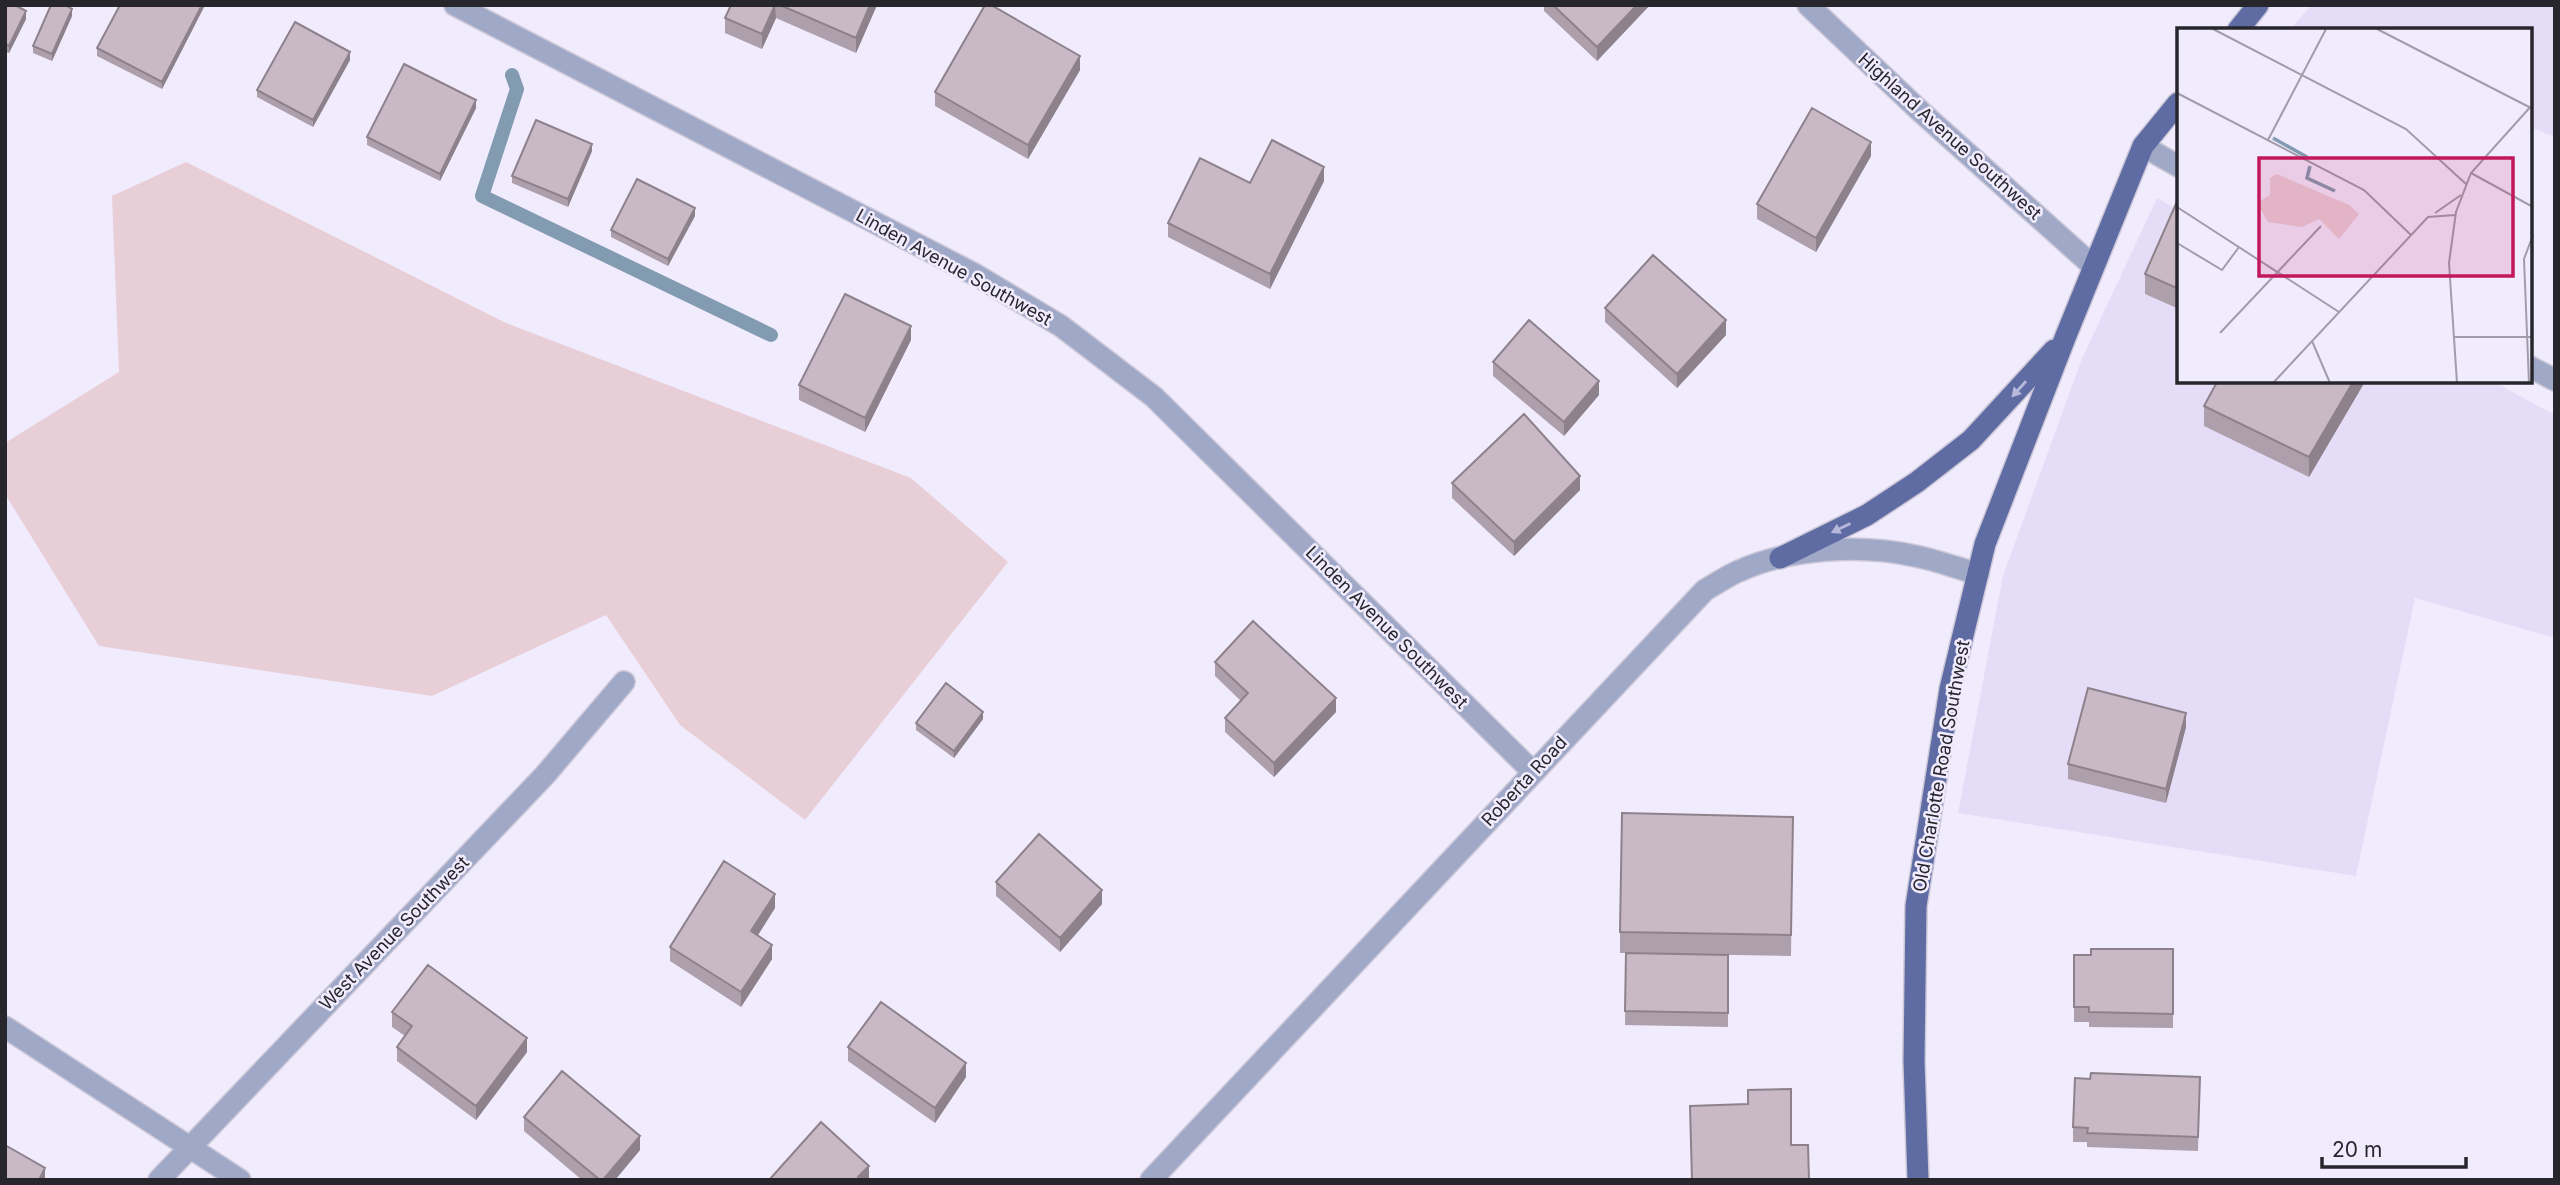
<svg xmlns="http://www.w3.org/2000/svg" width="2560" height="1185" viewBox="0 0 2560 1185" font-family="Inter,sans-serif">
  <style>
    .built { fill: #e5ddf7 }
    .green { fill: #e8cfd7 }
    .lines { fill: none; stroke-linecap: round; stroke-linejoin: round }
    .stream { stroke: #839bb1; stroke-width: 14 }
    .minor-casing { stroke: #cdc8d8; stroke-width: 24 }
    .major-casing { stroke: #cdc8d8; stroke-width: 24 }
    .minor { stroke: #9fa8c7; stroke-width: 21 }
    .major { stroke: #5f6ca3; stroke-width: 21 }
    .wall { fill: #ad9fab }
    .shaded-wall { fill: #8d828b }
    .building { fill: #c9b9c7; stroke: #8d828b; stroke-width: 2 }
    .oneway { fill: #b7b8da }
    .labels { text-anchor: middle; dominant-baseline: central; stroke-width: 5; stroke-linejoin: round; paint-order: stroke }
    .street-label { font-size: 18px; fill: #28262d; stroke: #f1ebfe }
    .inset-river { fill: none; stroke: #839bb1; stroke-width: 3.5 }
    .inset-road { fill: none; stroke: #a19caa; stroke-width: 2 }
    .view { fill: #c2185b; fill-opacity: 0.15; stroke: #c2185b; stroke-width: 3.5 }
    .inset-edge { fill: none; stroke: #28262d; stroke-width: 3.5 }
  </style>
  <rect width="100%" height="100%" fill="#f1ebfe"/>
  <!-- built -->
  <path class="built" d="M 2312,5 L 2555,5 L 2555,137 L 2530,127 L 2530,30 L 2289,30 Z
    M 2157,198 L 2178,210 L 2178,382 L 2494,382 L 2555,415 L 2555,638 L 2415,598 L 2356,876 L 1958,813 L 2003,576 L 2081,361 Z"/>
  <!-- green -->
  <path class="green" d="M 186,162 L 506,323 L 911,478 L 1008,562 L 805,820 L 680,725 L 606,615 L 432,696 L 99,646 L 5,494 L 5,443 L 119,372 L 112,196 Z"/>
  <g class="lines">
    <!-- stream -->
    <path class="stream" d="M 512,75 L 517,89 L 482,196 L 771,335"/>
    <!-- minor casing -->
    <g class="minor-casing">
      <path id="minor" d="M 455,5 L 976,275 L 1061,326 L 1154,397 L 1533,772
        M 1808,5 L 1920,111 L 2093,266
        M 2143,146 L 2178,166
        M 2530,367 L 2555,380
        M 5,1027 L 240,1180
        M 159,1180 L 545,775 L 624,682
        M 1151,1180 L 1705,590 C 1716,584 1727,576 1739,571 C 1790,548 1860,544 1915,556 C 1936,560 1957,568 1978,574"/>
    </g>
    <!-- major casing -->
    <g class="major-casing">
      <path id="major" d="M 2238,30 L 2258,5
        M 1780,558 L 1867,515 L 1917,482 L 1971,440 L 2054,350
        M 1918,1180 L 1914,1061 L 1916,906 L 1950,689 L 1985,544 L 2065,338 L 2143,146 L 2178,103"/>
    </g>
    <!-- minor -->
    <use href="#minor" class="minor"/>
    <!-- major -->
    <use href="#major" class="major"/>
  </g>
  <!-- wall -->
  <path class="wall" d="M 5,5 L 26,19 L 9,53 L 5,52 Z
    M 205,5 L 162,89 L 97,56 L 97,48 Z
    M 731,5 L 877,5 L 856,53 L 776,18 L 762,49 L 725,33 L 725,18 Z
    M 1544,5 L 1650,5 L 1597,61 L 1544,11 Z
    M 72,16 L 52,61 L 33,53 L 33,46 Z
    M 350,60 L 313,127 L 257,97 L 257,90 Z
    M 1080,70 L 1028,159 L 935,106 L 935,92 Z
    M 476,108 L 440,181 L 367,145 L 367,137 Z
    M 592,151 L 568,207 L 512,183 L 512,176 Z
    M 1871,156 L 1816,252 L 1757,219 L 1757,204 Z
    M 1324,181 L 1270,289 L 1168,237 L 1168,223 L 1250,183 Z
    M 2179,197 L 2179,309 L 2145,294 L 2145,274 Z
    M 695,216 L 668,266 L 611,237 L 611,230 Z
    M 1605,308 L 1726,335 L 1677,388 L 1605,322 Z
    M 911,340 L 865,432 L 799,400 L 799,385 Z
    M 1493,362 L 1599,395 L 1564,436 L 1493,376 Z
    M 2363,382 L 2363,385 L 2309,477 L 2204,426 L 2204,406 Z
    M 1452,483 L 1580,490 L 1514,556 L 1452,498 Z
    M 1215,662 L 1336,712 L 1274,777 L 1225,732 L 1225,718 L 1241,701 L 1215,676 Z
    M 983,719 L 954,758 L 916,730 L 916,723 Z
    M 2186,727 L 2166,803 L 2068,779 L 2068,764 Z
    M 1793,817 L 1791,956 L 1620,953 L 1620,932 Z
    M 996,882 L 1102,904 L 1060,952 L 996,896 Z
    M 775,908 L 758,935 L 772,959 L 741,1007 L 670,961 L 670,947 Z
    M 2173,949 L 2173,1028 L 2089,1027 L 2089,1022 L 2074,1022 L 2074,955 L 2091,955 Z
    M 1626,953 L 1728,955 L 1728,1027 L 1625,1025 Z
    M 392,1012 L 527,1052 L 476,1120 L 397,1061 L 397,1047 L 405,1036 L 392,1027 Z
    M 848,1047 L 966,1077 L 935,1123 L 848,1061 Z
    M 2200,1077 L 2198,1151 L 2087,1147 L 2087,1142 L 2073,1142 L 2073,1127 L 2090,1079 Z
    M 524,1117 L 640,1150 L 615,1180 L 582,1180 L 524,1131 Z"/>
  <!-- shaded-wall -->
  <path class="shaded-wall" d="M 202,5 L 205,5 L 162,89 L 162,82 Z
    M 775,5 L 776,18 L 762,49 L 762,34 Z
    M 870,5 L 877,5 L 856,53 L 856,38 Z
    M 1637,5 L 1650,5 L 1597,61 L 1597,47 Z
    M 72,9 L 72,16 L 52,61 L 52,54 Z
    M 26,11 L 26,19 L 9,53 L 9,46 Z
    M 350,52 L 350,60 L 313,127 L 313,120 Z
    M 1080,56 L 1080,70 L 1028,159 L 1028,145 Z
    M 476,100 L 476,108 L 440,181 L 440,174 Z
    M 1871,142 L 1871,156 L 1816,252 L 1816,238 Z
    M 592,144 L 592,151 L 568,207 L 568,199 Z
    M 1324,167 L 1324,181 L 1270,289 L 1270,274 Z
    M 695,208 L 695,216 L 668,266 L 668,259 Z
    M 1726,320 L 1726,335 L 1677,388 L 1677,374 Z
    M 911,326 L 911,340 L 865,432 L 865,418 Z
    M 1599,381 L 1599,395 L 1564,436 L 1564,422 Z
    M 2353,382 L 2363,382 L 2363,385 L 2309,477 L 2309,457 Z
    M 1580,476 L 1580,490 L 1514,556 L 1514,542 Z
    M 1336,698 L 1336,712 L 1274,777 L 1274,763 Z
    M 983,712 L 983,719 L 954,758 L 954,751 Z
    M 2186,713 L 2186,727 L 2166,803 L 2166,789 Z
    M 1102,890 L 1102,904 L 1060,952 L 1060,938 Z
    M 775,894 L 775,908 L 751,946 L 751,931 Z
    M 772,945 L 772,959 L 741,1007 L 741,992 Z
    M 527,1038 L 527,1052 L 476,1120 L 476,1106 Z
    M 966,1063 L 966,1077 L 935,1123 L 935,1108 Z
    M 640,1136 L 640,1150 L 615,1180 L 603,1180 Z
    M 869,1166 L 869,1180 L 858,1180 L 858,1177 Z
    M 45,1168 L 45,1180 L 39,1180 Z"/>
  <!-- building -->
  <path class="building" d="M 5,5 L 15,5 L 26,11 L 9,46 L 5,44 Z
    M 51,5 L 65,5 L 72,9 L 52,54 L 33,46 Z
    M 120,5 L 202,5 L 162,82 L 97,48 Z
    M 731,5 L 775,5 L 762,34 L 725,18 Z
    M 780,5 L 870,5 L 856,38 Z
    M 985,5 L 991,5 L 1080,56 L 1028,145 L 935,92 Z
    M 1553,5 L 1637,5 L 1597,47 Z
    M 295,22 L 350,52 L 313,120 L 257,90 Z
    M 404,64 L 476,100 L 440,174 L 367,137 Z
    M 1812,108 L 1871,142 L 1816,238 L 1757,204 Z
    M 536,120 L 592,144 L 568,199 L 512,176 Z
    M 1272,140 L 1324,167 L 1270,274 L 1168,223 L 1200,158 L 1250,183 Z
    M 637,179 L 695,208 L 668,259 L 611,230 Z
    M 2179,197 L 2179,289 L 2145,274 Z
    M 1653,255 L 1726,320 L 1677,374 L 1605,308 Z
    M 845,294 L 911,326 L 865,418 L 799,385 Z
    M 1529,320 L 1599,381 L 1564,422 L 1493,362 Z
    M 2217,382 L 2353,382 L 2309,457 L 2204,406 Z
    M 1524,414 L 1580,476 L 1514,542 L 1452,483 Z
    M 1253,621 L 1336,698 L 1274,763 L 1225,718 L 1248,693 L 1215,662 Z
    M 946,683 L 983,712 L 954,751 L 916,723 Z
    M 2088,688 L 2186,713 L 2166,789 L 2068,764 Z
    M 1622,813 L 1793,817 L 1791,935 L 1620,932 Z
    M 1039,834 L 1102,890 L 1060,938 L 996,882 Z
    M 724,861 L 775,894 L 751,931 L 772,945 L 741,992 L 670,947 Z
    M 2091,949 L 2173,949 L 2173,1014 L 2089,1012 L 2089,1007 L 2074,1007 L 2074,955 L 2091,955 Z
    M 1626,953 L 1728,955 L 1728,1013 L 1625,1011 Z
    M 428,965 L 527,1038 L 476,1106 L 397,1047 L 412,1026 L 392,1012 Z
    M 881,1002 L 966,1063 L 935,1108 L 848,1047 Z
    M 562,1071 L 640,1136 L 603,1180 L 600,1180 L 524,1117 Z
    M 2091,1073 L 2200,1077 L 2198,1137 L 2087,1133 L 2088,1128 L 2073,1127 L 2075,1078 L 2090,1079 Z
    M 1791,1089 L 1791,1145 L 1808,1145 L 1809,1180 L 1692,1180 L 1690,1106 L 1748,1104 L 1748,1090 Z
    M 821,1122 L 869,1166 L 858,1177 L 860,1180 L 769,1180 Z
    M 5,1145 L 45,1168 L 39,1180 L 5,1180 Z"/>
  <!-- one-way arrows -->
  <defs><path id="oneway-solid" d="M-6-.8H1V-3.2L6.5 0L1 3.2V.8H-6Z" transform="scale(1.75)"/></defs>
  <g class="oneway">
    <use href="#oneway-solid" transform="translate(2019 389) rotate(132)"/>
    <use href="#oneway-solid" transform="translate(1841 528) rotate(154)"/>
  </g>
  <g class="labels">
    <!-- street labels -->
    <g class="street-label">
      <text transform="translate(1950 136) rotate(42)">Highland Avenue Southwest</text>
      <text transform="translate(954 267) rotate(29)">Linden Avenue Southwest</text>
      <text transform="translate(1387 627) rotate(45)">Linden Avenue Southwest</text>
      <text transform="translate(1941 766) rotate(-80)">Old Charlotte Road Southwest</text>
      <text transform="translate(1524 781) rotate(-47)">Roberta Road</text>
      <text transform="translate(394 933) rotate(-46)">West Avenue Southwest</text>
    </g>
  </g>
  <!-- overview -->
  <g transform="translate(2177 28)">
    <rect width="355" height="355" fill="#f1ebfe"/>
    <path d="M 100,146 L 172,177 L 182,186 L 162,211 L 142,191 L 125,199 L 91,194 L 80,175 L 93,167 L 93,150 Z" fill="#e8cfd7"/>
    <path class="inset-river" d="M 96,110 L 130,129M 133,138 L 130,150 L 158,163"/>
    <path class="inset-road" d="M 36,1 L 229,101 L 289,156M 200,1 L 356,81M 0,65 L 187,162 L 234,207M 91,112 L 149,1M 294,145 L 356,179M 0,179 L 162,284M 258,185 L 284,167M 0,215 L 45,242 L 62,219M 43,305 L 144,198M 276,309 L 356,309M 135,313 L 153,355M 96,355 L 251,189 L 278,187M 280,355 L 272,235 L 279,184 L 294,145 L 356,76M 352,355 L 347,231 L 356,207"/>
    <path class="view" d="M 82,130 L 336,130 L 336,248 L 82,248 Z"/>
    <rect width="355" height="355" class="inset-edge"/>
  </g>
  <!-- border -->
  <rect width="2560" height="1185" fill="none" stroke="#28262d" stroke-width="14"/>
  <!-- scale -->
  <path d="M2322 1157v10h144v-10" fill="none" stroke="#28262d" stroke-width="3.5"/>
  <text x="2332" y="1157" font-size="21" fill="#28262d" stroke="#f1ebfe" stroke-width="5" paint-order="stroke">20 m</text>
</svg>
